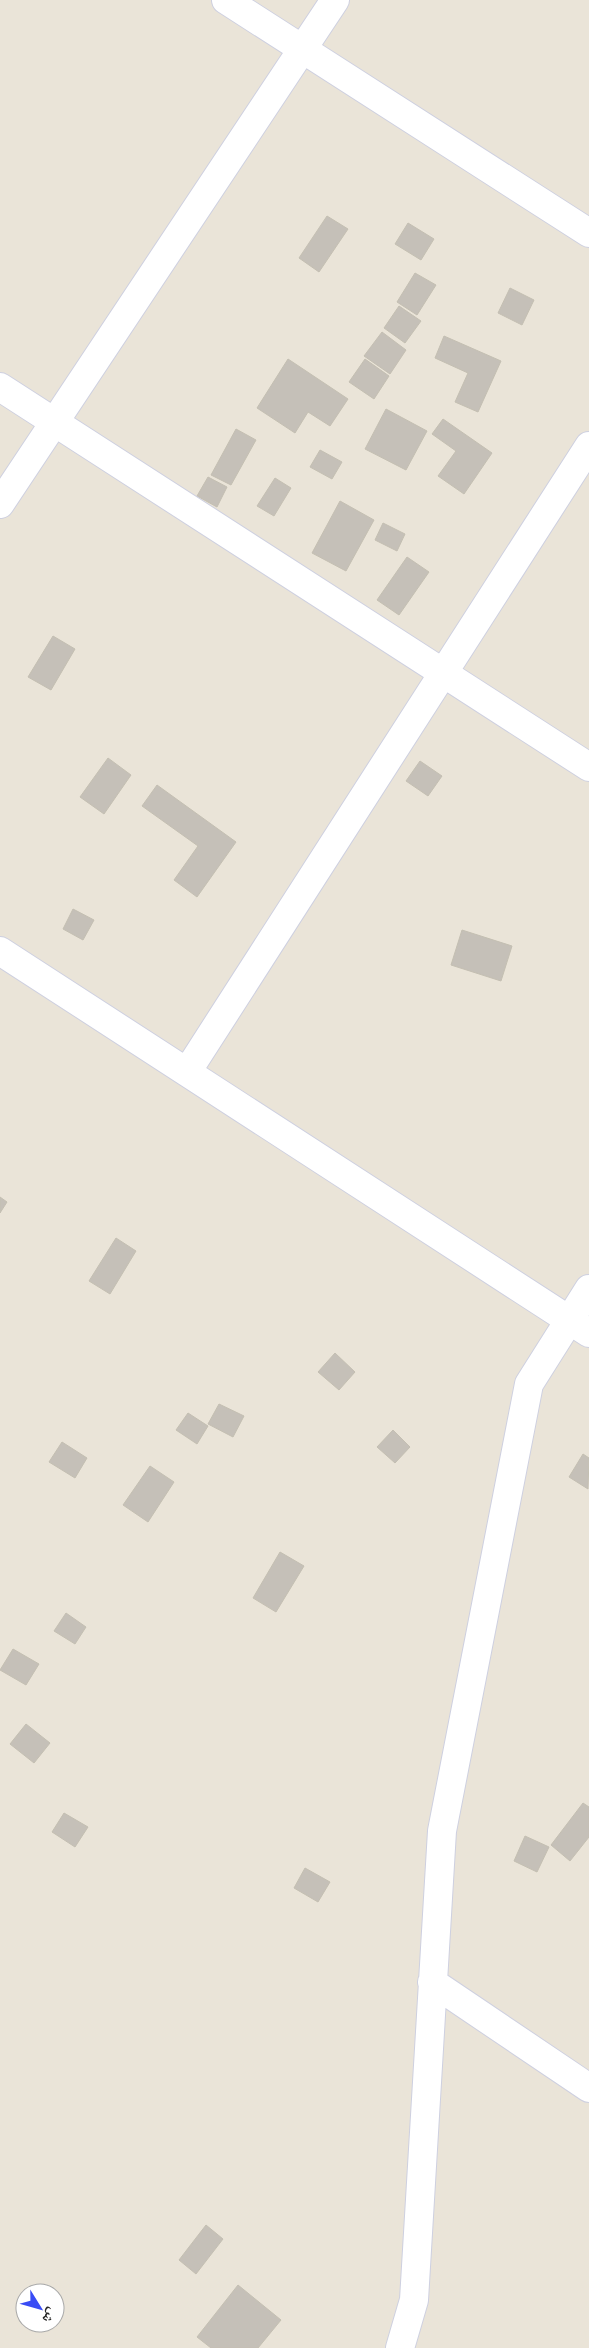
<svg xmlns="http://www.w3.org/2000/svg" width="589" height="2348" viewBox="0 0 589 2348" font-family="Lato,'Noto Naskh Arabic',sans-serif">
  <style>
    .building { fill: #c5c0b8; stroke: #c4bfb2 }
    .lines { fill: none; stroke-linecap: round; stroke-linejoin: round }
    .minor-casing { stroke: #ced0e0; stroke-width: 30 }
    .minor { stroke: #fff; stroke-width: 28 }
  </style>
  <rect width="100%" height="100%" fill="#eae4d8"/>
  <!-- building -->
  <path class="building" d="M 327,216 L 348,229 L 319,272 L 299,258 Z
    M 408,223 L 434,239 L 421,260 L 395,244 Z
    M 415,273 L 436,285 L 417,315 L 397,302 Z
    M 510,288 L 534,300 L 522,325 L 498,313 Z
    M 399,306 L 421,321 L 405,343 L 384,328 Z
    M 382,332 L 406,350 L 390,374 L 364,356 Z
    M 444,336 L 501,361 L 478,412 L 455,402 L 468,373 L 435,358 Z
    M 288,359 L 348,399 L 330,426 L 308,412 L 295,433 L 257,408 Z
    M 365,359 L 389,376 L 374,399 L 349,382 Z
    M 386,409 L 427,431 L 406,470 L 365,449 Z
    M 443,419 L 492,453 L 464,494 L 438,476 L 456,451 L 432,434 Z
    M 236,429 L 256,440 L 231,485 L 211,475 Z
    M 320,450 L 342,462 L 332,479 L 310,467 Z
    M 208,477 L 227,487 L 217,507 L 197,496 Z
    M 275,478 L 291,488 L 274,516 L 257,506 Z
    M 340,501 L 374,520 L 346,571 L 312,553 Z
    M 383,523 L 405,534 L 397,551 L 375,540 Z
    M 407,557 L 429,572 L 399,615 L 377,600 Z
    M 53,636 L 75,649 L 51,690 L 28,677 Z
    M 108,758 L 131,775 L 104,814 L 80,797 Z
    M 420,761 L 442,776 L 428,796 L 406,781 Z
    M 157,785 L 236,842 L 197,897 L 174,880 L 198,846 L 142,806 Z
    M 73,909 L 94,920 L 83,940 L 63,929 Z
    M 462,930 L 512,946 L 501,981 L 451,965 Z
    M 0,1197 L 7,1202 L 0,1213 Z
    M 116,1238 L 136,1251 L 110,1294 L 89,1281 Z
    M 335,1353 L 355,1372 L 339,1390 L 318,1372 Z
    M 219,1404 L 244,1416 L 233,1437 L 208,1424 Z
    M 188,1413 L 208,1426 L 197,1444 L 176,1430 Z
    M 393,1430 L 410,1447 L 395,1463 L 377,1447 Z
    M 62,1442 L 87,1458 L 75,1478 L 49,1462 Z
    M 583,1454 L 589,1458 L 588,1489 L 569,1477 Z
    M 150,1466 L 174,1482 L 148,1522 L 123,1505 Z
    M 280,1552 L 304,1566 L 276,1612 L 253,1598 Z
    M 66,1613 L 86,1627 L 75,1644 L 54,1631 Z
    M 13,1649 L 39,1664 L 26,1685 L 0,1670 Z
    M 26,1724 L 50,1743 L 34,1763 L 10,1744 Z
    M 583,1803 L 589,1807 L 589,1837 L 570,1861 L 551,1845 Z
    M 64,1813 L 88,1827 L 75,1847 L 52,1832 Z
    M 525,1836 L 549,1847 L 537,1872 L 514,1861 Z
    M 305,1868 L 330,1882 L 318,1902 L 294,1888 Z
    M 206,2225 L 223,2239 L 196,2274 L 179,2260 Z
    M 238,2285 L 281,2320 L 258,2348 L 211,2348 L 197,2337 Z"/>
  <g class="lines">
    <!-- minor casing -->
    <g class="minor-casing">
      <path id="minor" d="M 226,0 L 589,233
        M 0,387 L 589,767
        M 0,504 L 335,0
        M 0,951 L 589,1333
        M 187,1072 L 589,446
        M 432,1982 L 589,2088
        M 400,2348 L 414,2300 L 442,1831 L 529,1384 L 589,1289"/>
    </g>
    <!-- minor -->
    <use href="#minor" class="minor"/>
  </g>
  <!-- north arrow -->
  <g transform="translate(40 2308) rotate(127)"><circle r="24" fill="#ffffff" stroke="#a9a9a9"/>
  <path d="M0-4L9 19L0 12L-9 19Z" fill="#394cf5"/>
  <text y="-8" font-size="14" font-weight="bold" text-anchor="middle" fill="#272727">ش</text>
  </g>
</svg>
